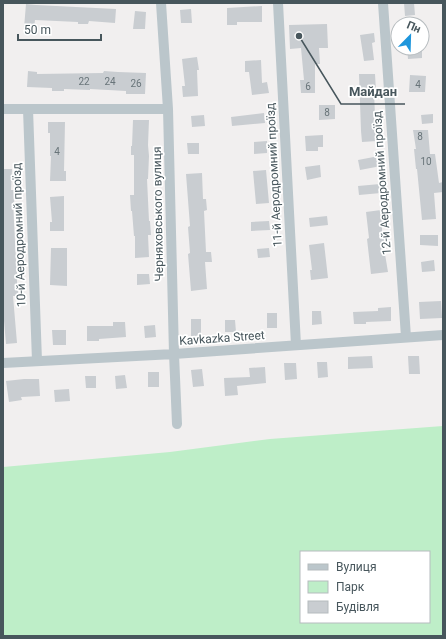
<svg xmlns="http://www.w3.org/2000/svg" width="446" height="639" viewBox="0 0 446 639" font-family="Roboto,sans-serif">
  <style>
    .green { fill: #beeec8; fill-rule: evenodd }
    .building { fill: #c9cdd1 }
    .lines { fill: none; stroke-linecap: round; stroke-linejoin: round }
    .minor { stroke: #bbc6cb; stroke-width: 10 }
    .labels { text-anchor: middle; dominant-baseline: central; stroke-width: 3.5; stroke-linejoin: round; paint-order: stroke }
    .number-label { font-size: 10px; fill: #687479 }
    .street-label { font-size: 12px; fill: #47565c; stroke: #fff }
    .leader { fill: none; stroke: #47565c; stroke-width: 1.5 }
    .callout-dot { fill: #47565c; stroke: #fff; stroke-width: 1.5 }
    .callout-label { font-size: 13px; text-anchor: middle; font-weight: bold; fill: #47565c; stroke: #fff; stroke-width: 3.5; stroke-linejoin: round; paint-order: stroke }
  </style>
  <rect width="100%" height="100%" fill="#f1efef"/>
  <!-- green -->
  <path class="green" d="M 443,426 L 443,636 L 3,636 L 3,467 L 170,452 L 270,439 ZM 301,552 L 429,552 L 429,622 L 301,622 Z"/>
  <!-- building -->
  <path class="building" d="M 404,3 L 414,3 L 415,15 L 405,16 Z
    M 26,4 L 36,5 L 116,9 L 115,23 L 89,21 L 88,24 L 78,24 L 78,22 L 35,20 L 34,29 L 24,28 Z
    M 262,6 L 262,22 L 237,22 L 237,25 L 227,25 L 227,8 Z
    M 191,9 L 192,23 L 181,23 L 180,10 Z
    M 135,11 L 146,12 L 145,29 L 133,29 Z
    M 327,24 L 328,48 L 319,48 L 320,64 L 315,64 L 315,93 L 301,93 L 300,80 L 304,80 L 301,48 L 290,49 L 289,25 Z
    M 374,33 L 375,42 L 372,43 L 374,60 L 364,61 L 360,35 Z
    M 407,48 L 422,48 L 422,58 L 408,59 Z
    M 197,57 L 199,70 L 197,70 L 198,96 L 183,97 L 182,86 L 185,86 L 182,59 Z
    M 261,60 L 262,83 L 267,82 L 269,93 L 252,95 L 249,72 L 245,72 L 245,61 Z
    M 28,71 L 37,72 L 37,74 L 103,73 L 104,71 L 118,72 L 146,73 L 145,94 L 126,94 L 126,91 L 90,89 L 90,90 L 64,89 L 64,91 L 52,91 L 52,88 L 27,87 Z
    M 359,74 L 375,74 L 376,91 L 374,91 L 375,116 L 374,116 L 377,141 L 362,142 L 361,131 Z
    M 410,75 L 426,76 L 425,92 L 409,92 Z
    M 319,105 L 335,105 L 335,119 L 319,120 Z
    M 264,113 L 265,123 L 232,126 L 231,117 Z
    M 433,114 L 433,123 L 422,124 L 421,115 Z
    M 204,115 L 205,126 L 192,127 L 191,116 Z
    M 133,120 L 149,120 L 148,145 L 149,156 L 148,179 L 147,179 L 149,221 L 150,221 L 151,235 L 148,235 L 149,257 L 135,258 L 135,236 L 134,236 L 132,211 L 131,211 L 130,195 L 134,195 L 134,155 L 131,155 L 131,146 L 132,146 Z
    M 48,122 L 65,122 L 64,171 L 66,171 L 66,181 L 50,181 L 51,156 L 50,156 L 50,133 L 48,133 Z
    M 413,130 L 428,130 L 430,154 L 435,154 L 439,183 L 443,182 L 443,192 L 434,193 L 436,219 L 422,220 L 417,169 L 416,169 L 414,149 L 416,149 Z
    M 323,135 L 323,147 L 318,147 L 318,151 L 306,151 L 305,136 Z
    M 267,141 L 267,153 L 254,154 L 254,142 Z
    M 187,143 L 199,143 L 199,154 L 188,154 Z
    M 379,156 L 381,166 L 360,170 L 358,160 Z
    M 320,165 L 321,177 L 307,180 L 305,167 Z
    M 3,169 L 12,169 L 11,190 L 15,190 L 14,202 L 13,202 L 16,261 L 17,261 L 17,285 L 18,285 L 18,296 L 13,296 L 17,343 L 6,344 L 3,309 Z
    M 266,170 L 269,203 L 256,204 L 253,171 Z
    M 202,173 L 203,199 L 206,199 L 207,210 L 204,211 L 206,252 L 211,252 L 212,262 L 205,262 L 207,289 L 191,291 L 188,254 L 190,253 L 188,227 L 190,226 L 186,174 Z
    M 380,184 L 381,193 L 359,195 L 358,186 Z
    M 64,196 L 64,231 L 50,231 L 50,222 L 52,222 L 50,197 Z
    M 381,210 L 383,224 L 382,224 L 382,234 L 384,234 L 385,237 L 386,248 L 384,248 L 388,272 L 371,274 L 367,239 L 369,238 L 366,212 Z
    M 327,216 L 328,225 L 310,227 L 309,218 Z
    M 269,221 L 270,230 L 251,231 L 251,222 Z
    M 420,235 L 438,235 L 438,246 L 420,245 Z
    M 324,243 L 328,278 L 311,280 L 310,270 L 312,270 L 309,245 Z
    M 51,248 L 67,248 L 67,286 L 50,285 Z
    M 269,248 L 270,257 L 258,258 L 257,249 Z
    M 434,260 L 435,271 L 422,272 L 421,262 Z
    M 137,274 L 149,274 L 150,284 L 137,285 Z
    M 441,301 L 442,318 L 420,319 L 419,302 Z
    M 391,307 L 391,321 L 366,322 L 366,324 L 354,324 L 353,312 L 378,311 L 378,308 Z
    M 312,311 L 321,311 L 322,324 L 312,325 Z
    M 267,313 L 277,313 L 277,328 L 267,328 Z
    M 191,319 L 201,319 L 201,336 L 191,336 Z
    M 225,320 L 235,320 L 236,332 L 225,332 Z
    M 113,322 L 125,322 L 126,337 L 99,339 L 99,341 L 87,341 L 87,326 L 113,326 Z
    M 155,325 L 156,337 L 145,338 L 144,326 Z
    M 52,330 L 66,330 L 66,345 L 53,345 Z
    M 372,356 L 373,368 L 348,369 L 348,357 Z
    M 408,356 L 419,356 L 420,374 L 409,374 Z
    M 317,362 L 327,362 L 328,377 L 318,378 Z
    M 284,363 L 296,363 L 297,379 L 285,380 Z
    M 265,367 L 266,383 L 237,386 L 238,395 L 225,396 L 224,378 L 250,377 L 249,368 Z
    M 202,369 L 204,386 L 193,387 L 191,370 Z
    M 148,372 L 159,372 L 159,387 L 148,387 Z
    M 125,375 L 127,388 L 116,389 L 115,376 Z
    M 85,376 L 96,376 L 96,388 L 86,388 Z
    M 24,379 L 39,379 L 40,396 L 21,397 L 22,400 L 9,402 L 6,381 Z
    M 69,389 L 70,401 L 55,402 L 54,390 Z"/>
  <g class="lines">
    <!-- minor -->
    <path class="minor" d="M 161,3 L 168,109 L 174,354 L 177,424
      M 278,3 L 296,345
      M 383,3 L 406,337
      M 3,109 L 168,109
      M 28,109 L 37,361
      M 3,363 L 174,354 L 443,335"/>
  </g>
  <g class="labels">
    <!-- number labels -->
    <g class="number-label">
      <text x="84" y="81">22</text>
      <text x="110" y="81">24</text>
      <text x="136" y="83">26</text>
      <text x="418" y="84">4</text>
      <text x="308" y="86">6</text>
      <text x="327" y="112">8</text>
      <text x="420" y="136">8</text>
      <text x="57" y="151">4</text>
      <text x="426" y="161">10</text>
    </g>
    <!-- street labels -->
    <g class="street-label">
      <text transform="translate(274 175) rotate(-93)">11-й Аеродромний проїзд</text>
      <text transform="translate(382 183) rotate(-94)">12-й Аеродромний проїзд</text>
      <text transform="translate(158 214) rotate(-91)">Черняховського вулиця</text>
      <text transform="translate(19 235) rotate(-92)">10-й Аеродромний проїзд</text>
      <text transform="translate(222 338) rotate(-4)">Kavkazka Street</text>
    </g>
  </g>
  <!-- callouts -->
  <path class="leader" d="M299 36L341 104H405"/>
  <circle class="callout-dot" cx="299" cy="36" r="4"/>
  <g class="callout-label">
    <text x="373" y="96">Майдан</text>
  </g>
  <!-- border -->
  <rect width="446" height="639" fill="none" stroke="#47565c" stroke-width="8"/>
  <!-- legend -->
  <rect x="300" y="551" width="130" height="72" fill="#ffffff" stroke="#b5bbbe"/>
  <rect x="308" y="564" width="20" height="6" fill="#bbc6cb" stroke="#b5bbbe"/>
  <text x="336" y="571" font-size="12" fill="#47565c">Вулиця</text>
  <rect x="308" y="581" width="20" height="12" fill="#beeec8" stroke="#b5bbbe"/>
  <text x="336" y="591" font-size="12" fill="#47565c">Парк</text>
  <rect x="308" y="601" width="20" height="12" fill="#c9cdd1" stroke="#b5bbbe"/>
  <text x="336" y="611" font-size="12" fill="#47565c">Будівля</text>
  <!-- north arrow -->
  <g transform="translate(410 36) rotate(23)"><circle r="19" fill="#ffffff" stroke="#b5bbbe"/>
  <path d="M0-3L7 15L0 10L-7 15Z" fill="#1e96dc"/>
  <text y="-6" font-size="11" font-weight="bold" text-anchor="middle" fill="#47565c">Пн</text>
  </g>
  <!-- scale -->
  <path d="M18 34v6h83v-6" fill="none" stroke="#47565c" stroke-width="2"/>
  <text x="24" y="34" font-size="12" fill="#47565c" stroke="#ffffff" stroke-width="3" paint-order="stroke">50 m</text>
</svg>
